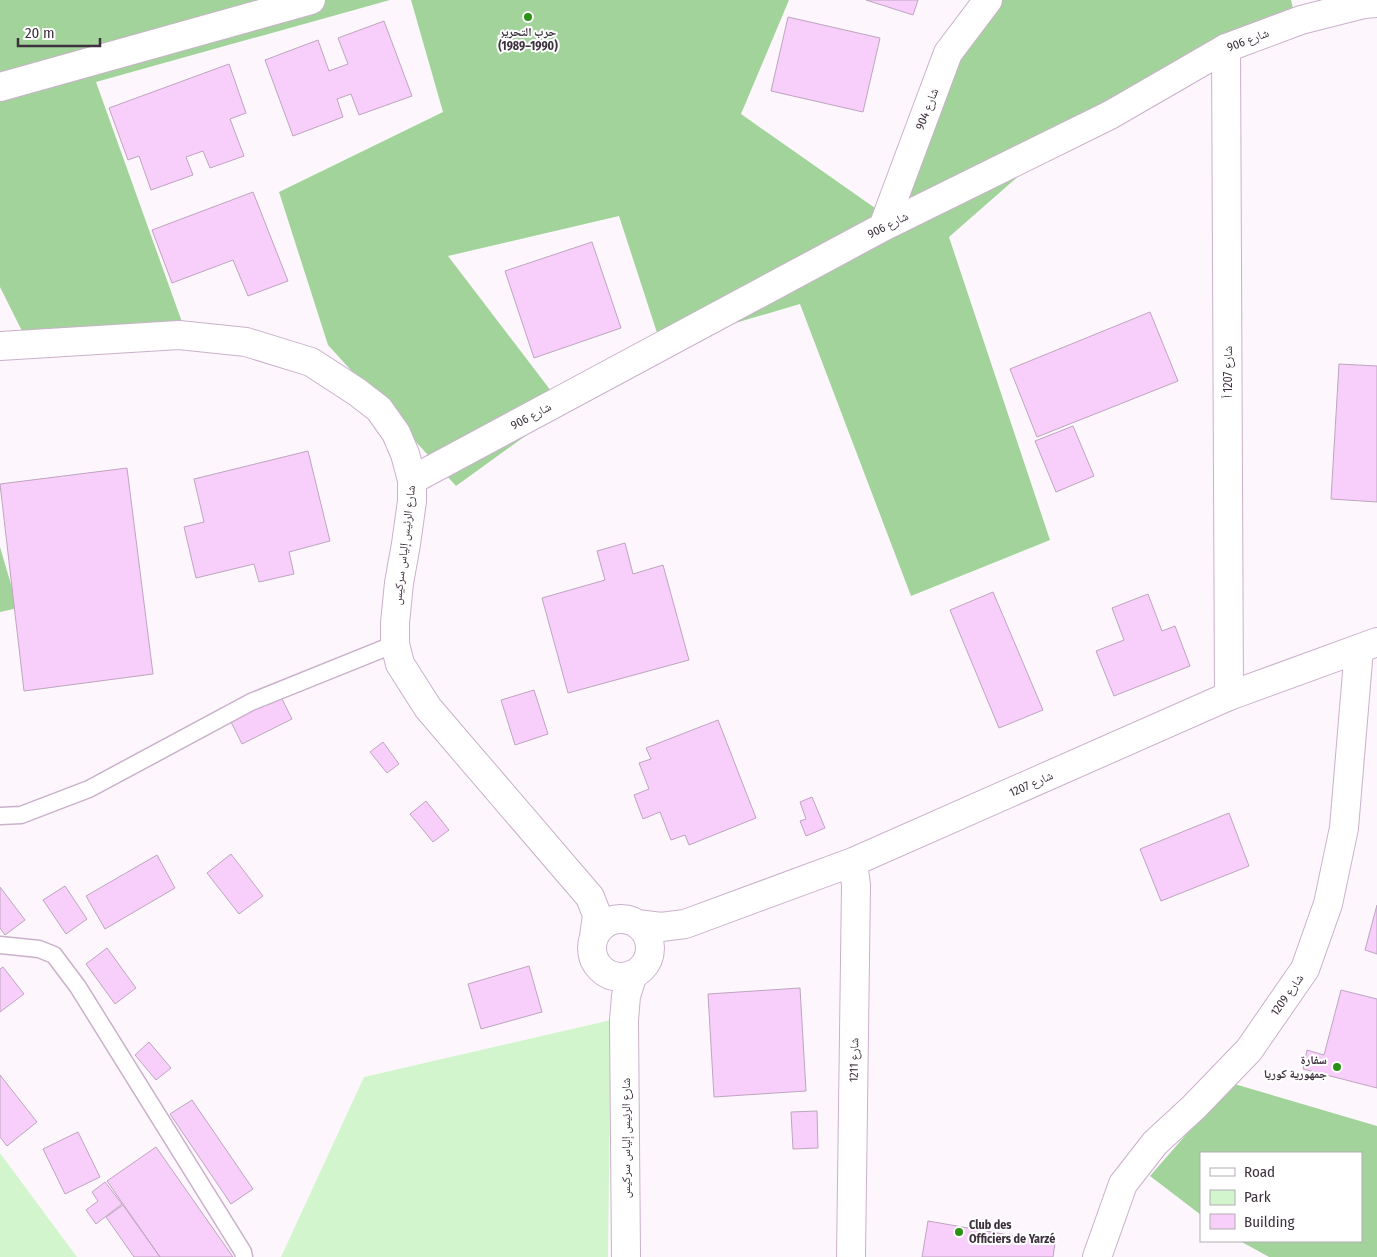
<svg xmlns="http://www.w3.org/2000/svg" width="1377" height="1257" viewBox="0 0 1377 1257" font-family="'Fira Sans Condensed','Noto Naskh Arabic',sans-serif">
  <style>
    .green { fill: #d3f5ce }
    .forest { fill: #a2d39a }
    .building { fill: #f8cefa; stroke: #bea5bf }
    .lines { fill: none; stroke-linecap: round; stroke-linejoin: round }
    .lane-casing { stroke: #cab0cb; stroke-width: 19 }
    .street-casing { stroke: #cab0cb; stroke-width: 30 }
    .secondary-casing { stroke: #cab0cb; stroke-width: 30 }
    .lane { stroke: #fff; stroke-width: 16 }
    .street { stroke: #fff; stroke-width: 28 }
    .secondary { stroke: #fff; stroke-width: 28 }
    .poi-dot { fill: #299114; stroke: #fff; stroke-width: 2 }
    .labels { text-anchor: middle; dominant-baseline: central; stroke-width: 4; stroke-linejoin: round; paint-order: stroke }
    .poi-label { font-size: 12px; font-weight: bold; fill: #3c313c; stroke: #fff }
    .street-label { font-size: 12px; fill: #3c313c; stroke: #fff }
  </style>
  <rect width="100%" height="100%" fill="#fdf7fd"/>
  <!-- green -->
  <path class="green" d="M 611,1020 L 608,1257 L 281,1257 L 364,1077 Z
    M 0,1153 L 77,1257 L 0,1257 Z"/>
  <!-- forest -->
  <path class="forest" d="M 0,0 L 390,0 L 96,82 L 187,336 L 32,351 L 0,287 Z
    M 411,0 L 789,0 L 741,114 L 875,208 L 990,0 L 1291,0 L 1299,34 L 1206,57 L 1031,165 L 949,237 L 1050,540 L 911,596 L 800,304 L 661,345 L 619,216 L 448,256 L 564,408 L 456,486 L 328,345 L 279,192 L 443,112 Z
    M 0,547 L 18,608 L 0,612 Z
    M 1231,1083 L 1377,1126 L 1377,1257 L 1269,1257 L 1240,1241 L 1361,1241 L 1361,1153 L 1201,1153 L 1201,1215 L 1150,1176 Z"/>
  <!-- building -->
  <path class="building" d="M 866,0 L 918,0 L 913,15 Z
    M 788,17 L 880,38 L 863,112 L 771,91 Z
    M 384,21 L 412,96 L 359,115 L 351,94 L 337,99 L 343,117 L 293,136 L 265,60 L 318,40 L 329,71 L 348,64 L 338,38 Z
    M 229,64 L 246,113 L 230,119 L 244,156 L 210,168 L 203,151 L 186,157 L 193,175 L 151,190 L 139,156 L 128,160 L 109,108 Z
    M 253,192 L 288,281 L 248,296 L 233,260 L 172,283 L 152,230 Z
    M 592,242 L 621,328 L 534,358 L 505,271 Z
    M 1150,312 L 1178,381 L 1037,437 L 1010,369 Z
    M 1339,364 L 1377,366 L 1377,502 L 1331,499 Z
    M 1073,426 L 1094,476 L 1056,492 L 1035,441 Z
    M 308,451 L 330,541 L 289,552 L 294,574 L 259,582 L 254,564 L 196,578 L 184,527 L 204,522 L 194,479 Z
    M 127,468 L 153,674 L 24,691 L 0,484 Z
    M 625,543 L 633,574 L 663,565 L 689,660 L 568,693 L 542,598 L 605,580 L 597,551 Z
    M 993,592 L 1043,710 L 999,728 L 950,610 Z
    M 1148,594 L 1162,631 L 1175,626 L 1190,666 L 1114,696 L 1096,651 L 1124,640 L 1112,608 Z
    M 534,690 L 548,734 L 515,745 L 501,700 Z
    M 280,695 L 292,719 L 242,744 L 230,720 Z
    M 718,720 L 756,818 L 689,845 L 685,835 L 671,840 L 660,812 L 643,819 L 634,795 L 649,789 L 639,763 L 651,759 L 646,748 Z
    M 383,742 L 399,764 L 387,773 L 370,752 Z
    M 812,797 L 825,828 L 806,836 L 800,821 L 806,819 L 800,802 Z
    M 426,801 L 449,830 L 433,842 L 410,814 Z
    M 1229,813 L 1249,866 L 1161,901 L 1140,849 Z
    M 231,854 L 263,896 L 239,914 L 207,873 Z
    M 157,855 L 175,888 L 105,929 L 86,896 Z
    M 65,886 L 87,919 L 66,934 L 43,900 Z
    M 0,887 L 25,920 L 5,935 L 0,928 Z
    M 1377,905 L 1377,954 L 1365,950 Z
    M 107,948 L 136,988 L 115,1004 L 86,964 Z
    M 529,966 L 542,1012 L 481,1029 L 468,984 Z
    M 3,967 L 24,994 L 0,1012 L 0,969 Z
    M 800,988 L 806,1091 L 714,1097 L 708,994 Z
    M 1341,990 L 1377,999 L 1377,1088 L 1303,1069 L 1307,1050 L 1324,1055 Z
    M 149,1042 L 171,1068 L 156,1080 L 135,1055 Z
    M 0,1075 L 37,1122 L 7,1146 L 0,1137 Z
    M 192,1100 L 253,1189 L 231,1204 L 170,1114 Z
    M 817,1111 L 818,1148 L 793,1149 L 791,1112 Z
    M 78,1132 L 100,1177 L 65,1194 L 43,1149 Z
    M 156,1147 L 233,1257 L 160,1257 L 107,1181 Z
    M 105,1182 L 122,1204 L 96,1224 L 86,1210 L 98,1201 L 92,1192 Z
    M 123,1205 L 160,1257 L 134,1257 L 106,1217 Z
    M 928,1221 L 1055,1243 L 1053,1257 L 922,1257 Z"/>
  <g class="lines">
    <!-- lane casing -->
    <g class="lane-casing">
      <path id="lane" d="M 0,816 L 21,815 L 89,789 L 251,702 L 395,644
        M 0,945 L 39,949 L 54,955 L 78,987 L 243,1252 L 244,1257"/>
    </g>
    <!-- street casing -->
    <g class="street-casing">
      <path id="street" d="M 1226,48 L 1229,696
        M 883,227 L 948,53 L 988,0
        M 412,480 L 883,227 L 1110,115 L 1226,48 L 1301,20 L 1364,4 L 1377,3
        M 1097,1257 L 1123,1184 L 1155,1143 L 1194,1107 L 1249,1050 L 1305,969 L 1328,904 L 1344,828 L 1359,649"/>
    </g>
    <!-- secondary casing -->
    <g class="secondary-casing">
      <path id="secondary" d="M 0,87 L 311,0
        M 0,346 L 179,335 L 246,342 L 311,362 L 357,392 L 379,409 L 396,433 L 405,454 L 412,480 L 412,501 L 406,544 L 399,583 L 395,623 L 395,644 L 400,664 L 428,708 L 590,897 L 597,915 L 594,937
        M592 948a29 29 0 1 1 58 0a29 29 0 1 1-58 0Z
        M 637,924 L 661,927 L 685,924 L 853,862 L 1229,696 L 1377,642
        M 626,1257 L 624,1020 L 626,996 L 633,974
        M 851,1257 L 856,885 L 853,862"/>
    </g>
    <!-- lane -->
    <use href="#lane" class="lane"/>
    <!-- street -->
    <use href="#street" class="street"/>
    <!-- secondary -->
    <use href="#secondary" class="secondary"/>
  </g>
  <!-- markers -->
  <g class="poi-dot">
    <circle cx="528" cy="17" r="5"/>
    <circle cx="1337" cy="1067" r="5"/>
    <circle cx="959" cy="1232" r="5"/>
  </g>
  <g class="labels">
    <!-- poi labels -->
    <g class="poi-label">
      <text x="528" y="32">حرب التحرير<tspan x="528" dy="14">(1989–1990)</tspan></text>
      <text x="1327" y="1060" text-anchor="end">سفارة<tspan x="1327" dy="14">جمهورية كوريا</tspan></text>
      <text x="969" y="1225" text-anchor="start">Club des<tspan x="969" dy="14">Officiers de Yarzé</tspan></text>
    </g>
    <!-- street labels -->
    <g class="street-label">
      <text transform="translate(1248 40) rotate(-21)">شارع 906</text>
      <text transform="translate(927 109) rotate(-69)">شارع 904</text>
      <text transform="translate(888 225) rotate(-27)">شارع 906</text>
      <text transform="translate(1228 372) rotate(-90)">شارع 1207 أ</text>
      <text transform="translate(531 416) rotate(-28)">شارع 906</text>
      <text transform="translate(404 545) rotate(-83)">شارع الرئيس إلياس سركيس</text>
      <text transform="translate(1031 784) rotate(-24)">شارع 1207</text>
      <text transform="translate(1287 995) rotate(-55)">شارع 1209</text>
      <text transform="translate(854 1060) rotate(-89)">شارع 1211</text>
      <text transform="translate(626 1138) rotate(-90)">شارع الرئيس إلياس سركيس</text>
    </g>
  </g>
  <!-- legend -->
  <rect x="1200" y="1152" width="162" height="90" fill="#ffffff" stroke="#b1adb1"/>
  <rect x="1210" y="1168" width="25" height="8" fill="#ffffff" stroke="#b1adb1"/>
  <text x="1244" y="1177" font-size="15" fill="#3c313c">Road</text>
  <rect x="1210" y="1190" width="25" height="15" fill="#d3f5ce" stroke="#b1adb1"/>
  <text x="1244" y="1202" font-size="15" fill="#3c313c">Park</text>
  <rect x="1210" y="1214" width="25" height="15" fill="#f8cefa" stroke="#b1adb1"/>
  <text x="1244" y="1227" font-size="15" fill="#3c313c">Building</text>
  <!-- scale -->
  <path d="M18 38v8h82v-8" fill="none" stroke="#3c313c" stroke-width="2.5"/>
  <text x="25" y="38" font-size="15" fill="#3c313c" stroke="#ffffff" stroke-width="4" paint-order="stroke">20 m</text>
</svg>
